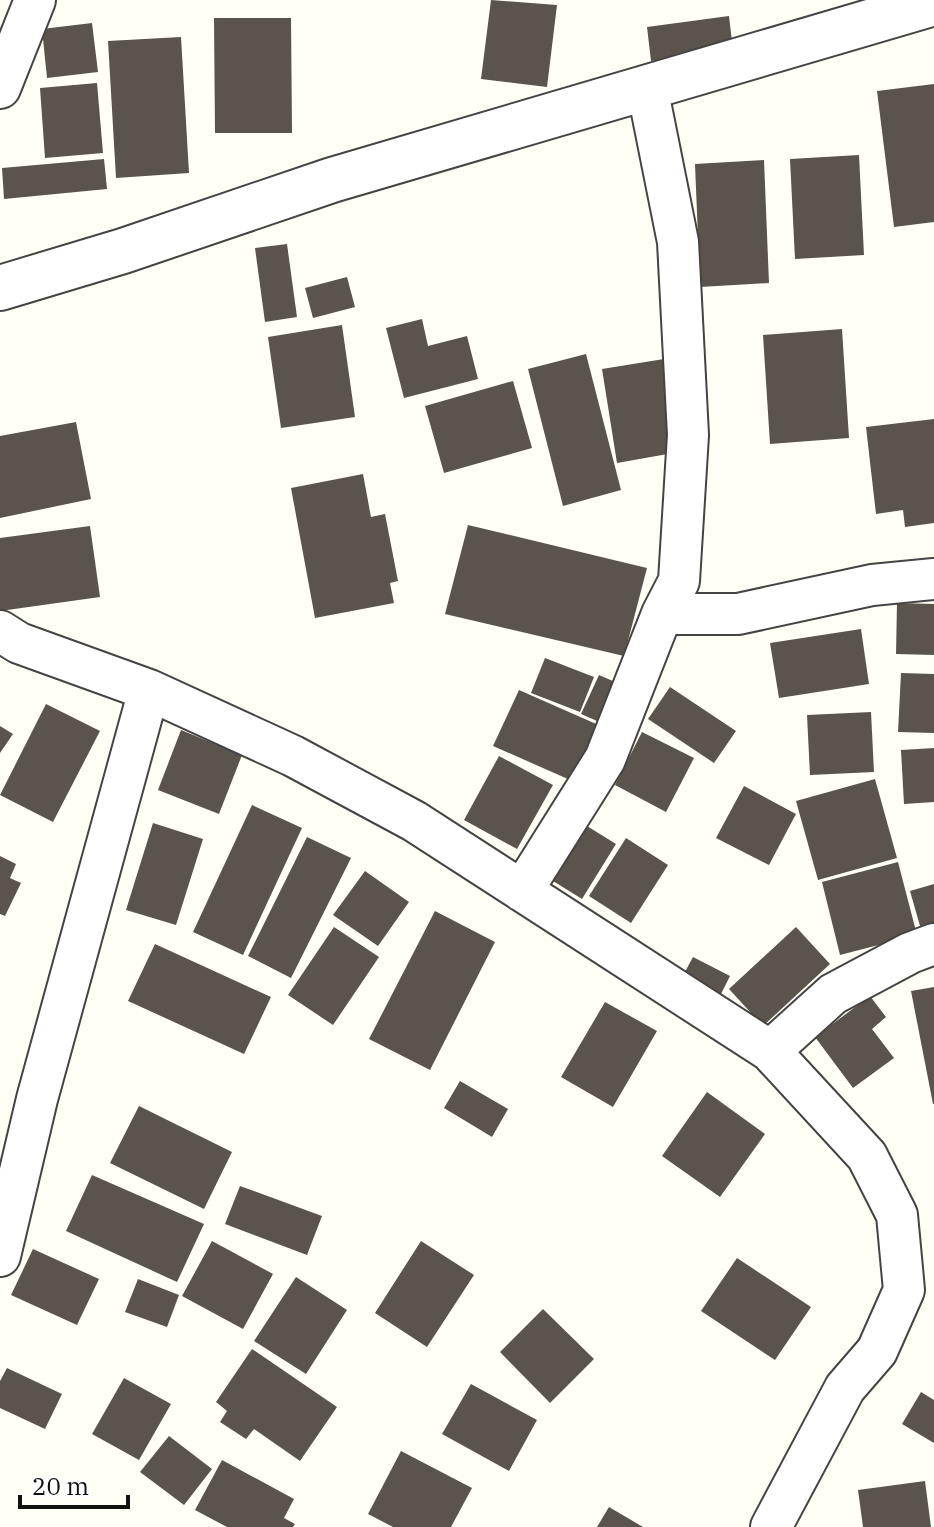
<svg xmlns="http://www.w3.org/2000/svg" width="934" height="1527" viewBox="0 0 934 1527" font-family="'IBM Plex Serif',serif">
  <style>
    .building { fill: #5a544d }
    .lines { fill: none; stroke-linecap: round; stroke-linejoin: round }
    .minor-casing { stroke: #444; stroke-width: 44 }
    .tertiary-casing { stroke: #444; stroke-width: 48 }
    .minor { stroke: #fff; stroke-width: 40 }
    .tertiary { stroke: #fff; stroke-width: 44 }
  </style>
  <rect width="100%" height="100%" fill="#fffff5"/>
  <!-- building -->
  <path class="building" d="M 491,0 L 557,5 L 547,87 L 481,79 Z
    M 729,16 L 733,50 L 651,61 L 647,27 Z
    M 214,18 L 291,18 L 292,133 L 215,133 Z
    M 92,23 L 98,72 L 47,78 L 42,29 Z
    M 181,37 L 189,173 L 116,178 L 108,41 Z
    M 97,83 L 103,153 L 45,158 L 40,88 Z
    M 934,84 L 934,222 L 894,227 L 877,91 Z
    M 859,155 L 864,255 L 795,259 L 790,159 Z
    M 104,159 L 107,189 L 4,199 L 2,168 Z
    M 764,160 L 769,283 L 700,287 L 695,164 Z
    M 287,244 L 297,317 L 265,322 L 255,248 Z
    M 347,277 L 355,307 L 313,318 L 305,288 Z
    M 422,319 L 428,346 L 467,336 L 478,379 L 404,398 L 386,328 Z
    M 342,325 L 355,417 L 281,428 L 268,337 Z
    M 842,329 L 849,438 L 770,444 L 763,335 Z
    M 586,354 L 621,490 L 563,506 L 528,369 Z
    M 664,359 L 679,452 L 617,463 L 602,369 Z
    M 513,381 L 532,448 L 444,473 L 425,406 Z
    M 934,419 L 934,523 L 905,527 L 903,510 L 876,514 L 866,427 Z
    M 76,422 L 91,499 L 0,518 L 0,436 Z
    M 363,474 L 371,517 L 385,514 L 398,581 L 390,583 L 394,603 L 315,618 L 291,488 Z
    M 468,525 L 647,568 L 624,656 L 445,614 Z
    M 90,526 L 100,597 L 0,611 L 0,538 Z
    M 897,603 L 934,604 L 934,655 L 896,654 Z
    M 861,629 L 869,684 L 779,698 L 770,643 Z
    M 545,658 L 594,677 L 580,712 L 531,693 Z
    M 901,673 L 934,674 L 934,733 L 898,732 Z
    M 599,675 L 622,685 L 604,724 L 581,714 Z
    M 670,687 L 736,731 L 714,763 L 648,719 Z
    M 519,690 L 603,727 L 577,783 L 493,746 Z
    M 46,704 L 100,731 L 53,822 L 0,795 Z
    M 871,712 L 874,772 L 810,775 L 807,715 Z
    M 0,726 L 13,734 L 0,753 Z
    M 181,730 L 242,755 L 219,814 L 158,790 Z
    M 642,732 L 694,758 L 666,812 L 615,785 Z
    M 934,748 L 934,802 L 904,804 L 901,750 Z
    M 499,756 L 553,785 L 517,849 L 464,820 Z
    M 875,779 L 897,858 L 818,880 L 796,801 Z
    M 744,786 L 796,814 L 769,865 L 716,838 Z
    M 252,805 L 302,828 L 243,955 L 193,932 Z
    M 153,823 L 203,839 L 176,925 L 126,910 Z
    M 587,826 L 616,844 L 582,899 L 553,881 Z
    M 307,837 L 351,858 L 291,978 L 248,956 Z
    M 626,838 L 668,865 L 631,923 L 589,896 Z
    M 0,856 L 16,864 L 10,878 L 21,883 L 5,916 L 0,914 Z
    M 898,862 L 917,935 L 840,955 L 822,882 Z
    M 365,871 L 409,902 L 378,946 L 333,915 Z
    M 934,884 L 934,937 L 924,940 L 910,891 Z
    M 435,911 L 495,942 L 430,1070 L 369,1039 Z
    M 334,927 L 379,957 L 333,1025 L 288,995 Z
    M 796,927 L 830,964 L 763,1026 L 729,989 Z
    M 155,944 L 271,997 L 244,1054 L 128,1001 Z
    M 693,957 L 730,976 L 718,1000 L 680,981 Z
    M 934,987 L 934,1104 L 933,1104 L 911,991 Z
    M 870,996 L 886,1017 L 872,1029 L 894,1058 L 853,1088 L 815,1037 Z
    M 605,1002 L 657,1031 L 613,1107 L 561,1077 Z
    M 460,1081 L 508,1109 L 492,1137 L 444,1108 Z
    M 707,1092 L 765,1134 L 720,1197 L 662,1156 Z
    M 139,1106 L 232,1152 L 204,1209 L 110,1163 Z
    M 92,1175 L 204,1224 L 177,1282 L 66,1231 Z
    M 240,1186 L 322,1216 L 307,1255 L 225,1224 Z
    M 212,1241 L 273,1274 L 243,1329 L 182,1296 Z
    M 421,1241 L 474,1275 L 427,1347 L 375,1313 Z
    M 33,1249 L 99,1279 L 77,1325 L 11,1295 Z
    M 737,1258 L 811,1307 L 775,1360 L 701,1311 Z
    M 296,1277 L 347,1310 L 306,1374 L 254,1341 Z
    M 138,1279 L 179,1295 L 167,1327 L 125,1312 Z
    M 543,1309 L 594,1359 L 550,1403 L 500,1352 Z
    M 252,1349 L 337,1407 L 300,1461 L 254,1429 L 246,1439 L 220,1422 L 227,1411 L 216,1402 Z
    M 7,1368 L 62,1394 L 45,1429 L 0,1408 L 0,1381 Z
    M 124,1378 L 171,1404 L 139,1460 L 92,1434 Z
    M 471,1384 L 537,1420 L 509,1471 L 442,1434 Z
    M 921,1392 L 934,1400 L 934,1443 L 902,1424 Z
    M 169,1436 L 212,1469 L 184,1505 L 140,1472 Z
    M 401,1451 L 472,1488 L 451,1527 L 393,1527 L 368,1514 Z
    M 222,1460 L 294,1499 L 284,1518 L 295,1524 L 293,1527 L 227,1527 L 195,1510 Z
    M 925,1481 L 931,1527 L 863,1527 L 858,1490 Z
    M 609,1507 L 643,1527 L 597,1527 Z"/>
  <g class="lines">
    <!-- minor casing -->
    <g class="minor-casing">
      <path id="minor" d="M 0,88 L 35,0
        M 662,614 L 738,614 L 872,585 L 934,579
        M 0,631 L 19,643 L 149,690 L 293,756 L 414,821 L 770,1051 L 867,1156 L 897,1215 L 904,1290 L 877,1351 L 845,1388 L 771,1527
        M 522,891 L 605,759 L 662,614 L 679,581 L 688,435 L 678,242 L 647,87
        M 770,1051 L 833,994 L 910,953 L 934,944
        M 0,1256 L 37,1099 L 149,690"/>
    </g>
    <!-- tertiary casing -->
    <g class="tertiary-casing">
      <path id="tertiary" d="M 0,288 L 123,251 L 332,180 L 934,3"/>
    </g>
    <!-- minor -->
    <use href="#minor" class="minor"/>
    <!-- tertiary -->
    <use href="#tertiary" class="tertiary"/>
  </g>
  <!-- scale -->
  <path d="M20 1495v12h108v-12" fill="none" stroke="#111111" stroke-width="4"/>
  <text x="32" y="1495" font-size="24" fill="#111111" stroke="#ffffff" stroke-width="6" paint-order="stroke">20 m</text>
</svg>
